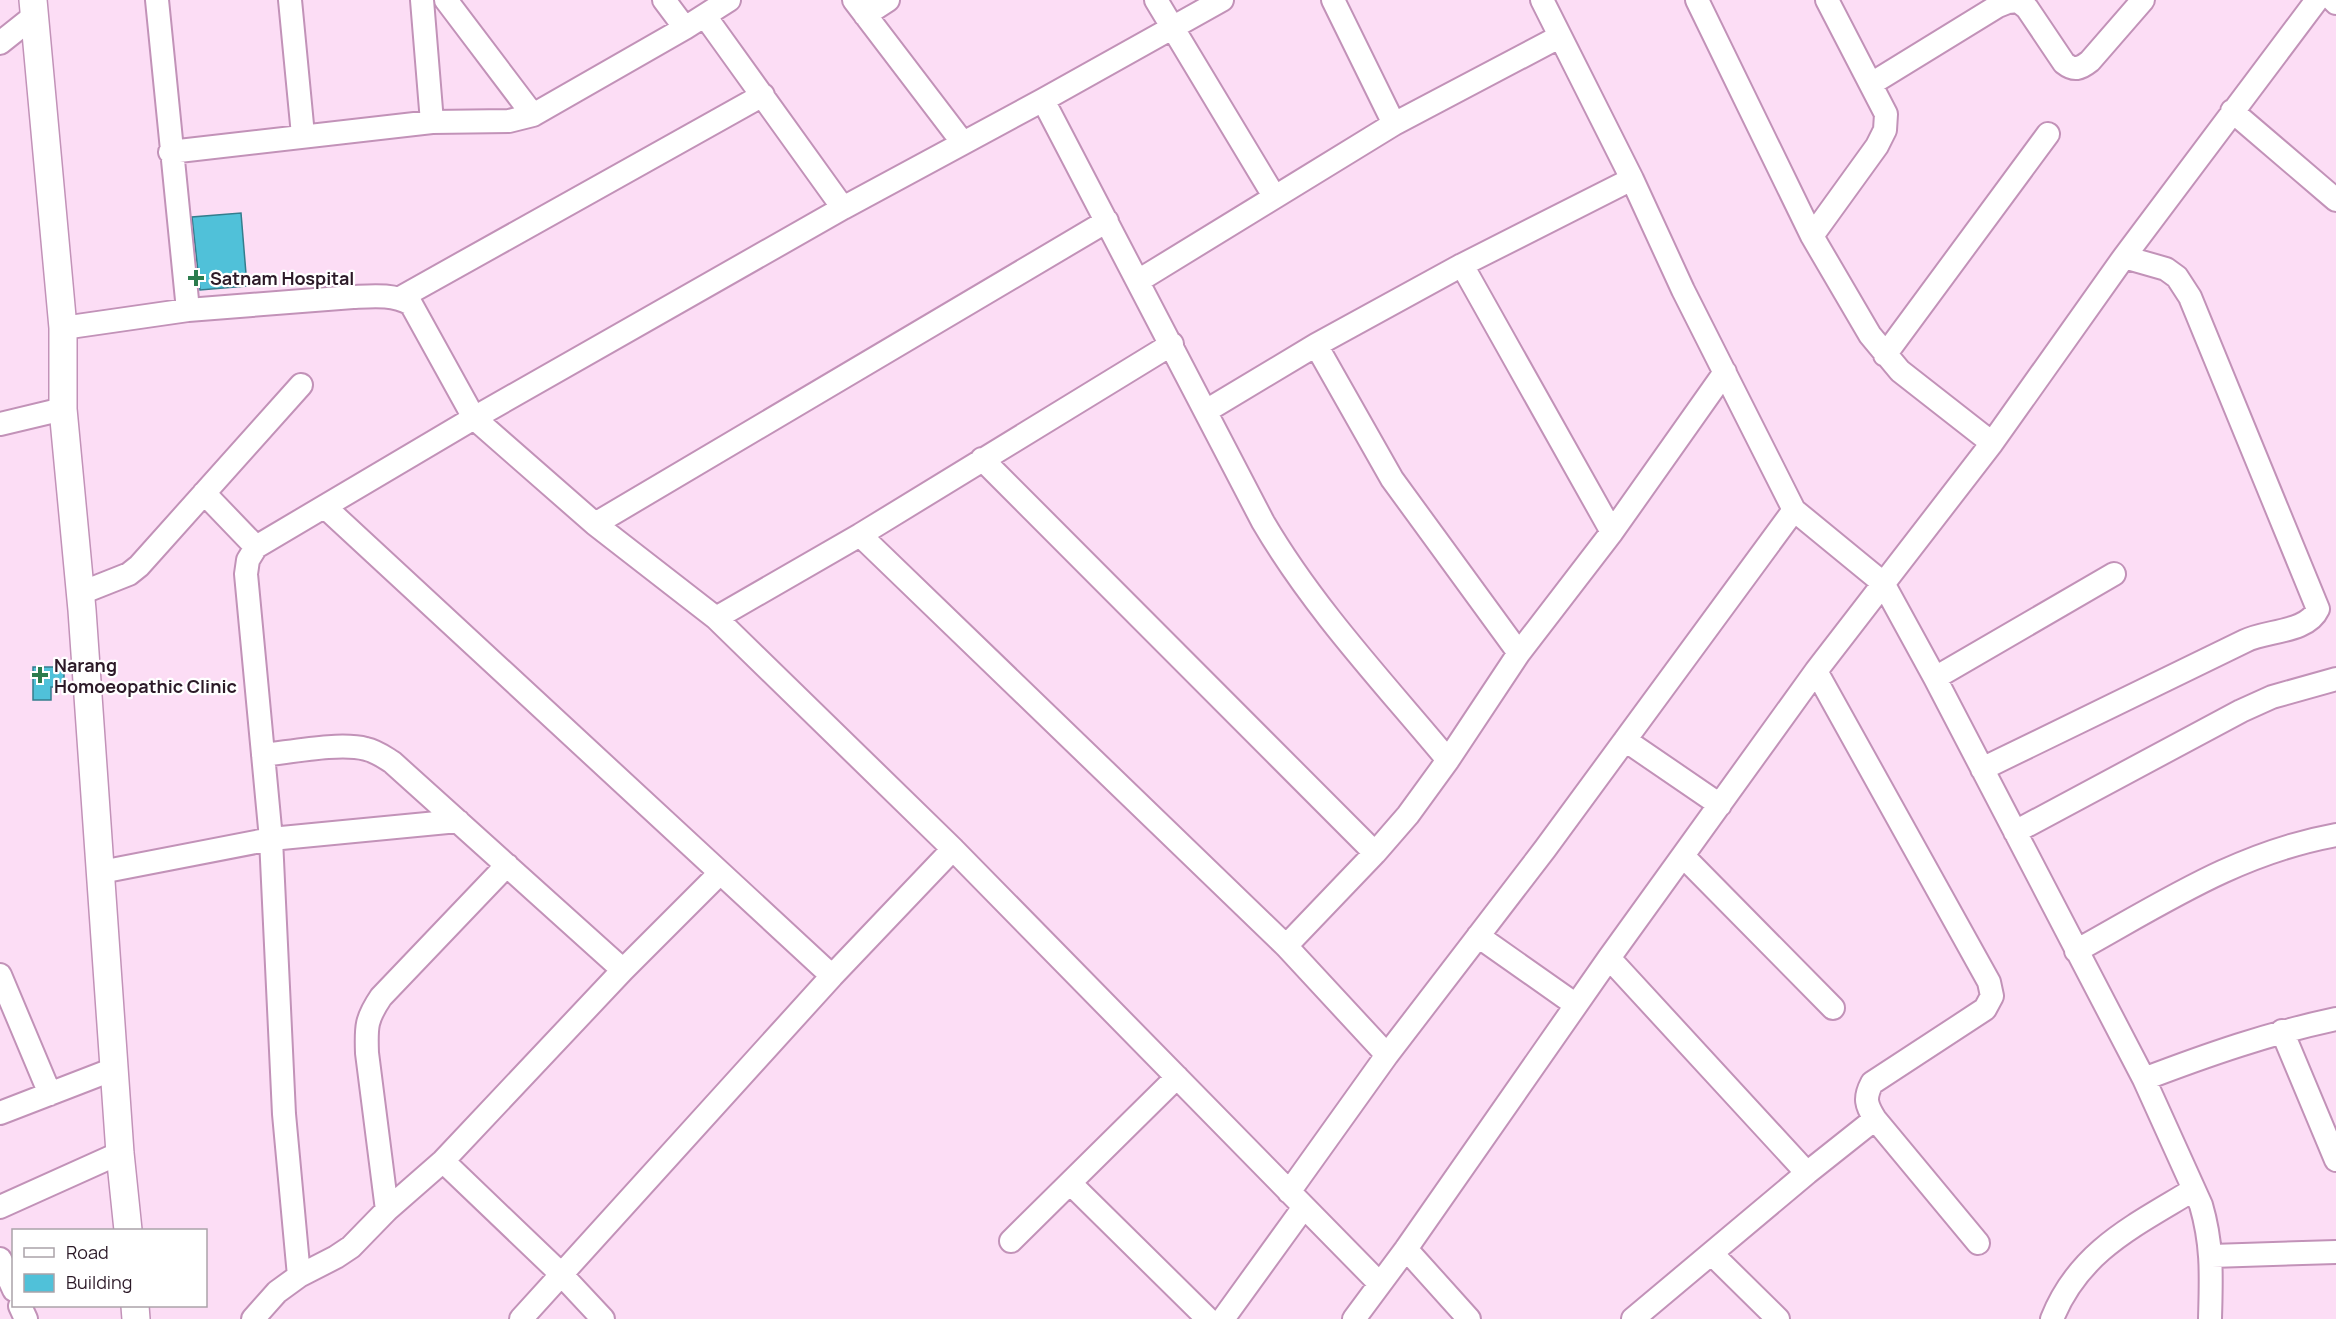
<svg xmlns="http://www.w3.org/2000/svg" width="2336" height="1319" viewBox="0 0 2336 1319" font-family="Manrope,sans-serif">
  <style>
    .building { fill: #50c1d9; stroke: #347d8d; stroke-width: 1.5 }
    .lines { fill: none; stroke-linecap: round; stroke-linejoin: round }
    .minor-casing { stroke: #c292b8; stroke-width: 26 }
    .major-casing { stroke: #c292b8; stroke-width: 30 }
    .minor { stroke: #fff; stroke-width: 22 }
    .major { stroke: #fff; stroke-width: 27 }
    .poi-dot { fill: #2c7c4d; stroke: #fff; stroke-width: 2 }
    .labels { text-anchor: middle; dominant-baseline: central; stroke-width: 4.5; stroke-linejoin: round; paint-order: stroke }
    .poi-label { font-size: 18px; font-weight: bold; fill: #2c1a28; stroke: #fff; text-anchor: start }
  </style>
  <rect width="100%" height="100%" fill="#fcddf5"/>
  <!-- building -->
  <path class="building" d="M 241,213 L 247,286 L 200,290 L 192,217 Z
    M 33,667 L 64,667 L 64,687 L 51,687 L 51,700 L 33,700 Z"/>
  <g class="lines">
    <!-- minor casing -->
    <g class="minor-casing">
      <path id="minor" d="M 157,0 L 188,310
        M 290,0 L 303,135
        M 422,0 L 432,122
        M 446,0 L 533,115 L 685,28 L 729,0
        M 664,0 L 685,28
        M 854,0 L 963,143
        M 1156,0 L 1274,196
        M 1333,0 L 1394,124
        M 1542,0 L 1632,179 L 1683,290 L 1794,510 L 1883,583 L 1935,678 L 2144,1079 L 2201,1205 C 2213,1246 2211,1278 2210,1319
        M 1697,0 L 1812,236 L 1870,335 L 1900,371 L 1992,443
        M 2333,0 L 2336,3
        M 865,15 L 888,0
        M 705,16 L 843,208
        M 0,43 L 34,16
        M 1871,84 L 1998,6 L 2008,2 L 2018,1 L 2027,8 L 2064,63 C 2074,71 2080,69 2090,61 L 2143,0
        M 1043,100 L 1263,522 C 1314,609 1384,683 1448,760
        M 2232,111 L 2336,200
        M 170,152 L 432,122 L 509,121 L 533,115
        M 1812,236 L 1877,146 L 1885,130 L 1886,114 L 1827,0
        M 1462,265 L 1612,532
        M 1138,281 L 1394,124 L 1559,37
        M 400,298 L 763,95
        M 63,328 L 188,310 L 353,297 C 374,296 393,294 411,304 L 474,418 L 595,524 L 716,618 L 953,849 L 1380,1284
        M 1316,345 L 1392,479 L 1519,653
        M 1885,355 L 2048,134
        M 1206,411 L 1316,345 L 1462,265 L 1632,179
        M 0,424 L 63,409
        M 982,459 L 1375,853
        M 204,493 L 256,547
        M 325,507 L 832,976
        M 595,524 L 1107,221
        M 860,535 L 1286,946 L 1387,1055
        M 81,593 L 129,574 L 139,566 L 301,385
        M 716,618 L 860,535 L 1172,344
        M 1816,671 L 1989,982 L 1992,996 L 1985,1009 L 1872,1083 C 1864,1098 1866,1105 1875,1119 L 1978,1243
        M 1935,678 L 2114,574
        M 1625,740 L 1720,805
        M 263,755 C 291,752 340,742 366,749 C 376,751 384,757 392,762 L 623,970
        M 1982,769 C 2070,726 2157,684 2245,641 C 2267,630 2307,633 2318,609 L 2190,297 L 2177,277 L 2166,269 L 2124,257
        M 2015,832 L 2241,711 L 2272,697 L 2336,679
        M 1683,856 L 1833,1008
        M 101,872 L 271,839 L 458,821
        M 1478,936 L 1576,1005
        M 1286,946 L 1375,853 L 1408,815 L 1448,760 L 1519,653 L 1612,532 L 1725,372
        M 2076,951 C 2163,903 2237,853 2336,835
        M 1609,958 L 1807,1173 L 1633,1319
        M 0,975 L 50,1094
        M 2282,1031 L 2336,1160
        M 2144,1079 C 2207,1055 2270,1033 2336,1019
        M 0,1113 L 114,1069
        M 443,1161 L 560,1273 L 603,1319
        M 1807,1173 L 1875,1119
        M 1070,1183 L 1208,1319
        M 1289,1192 L 1387,1055 L 1545,849 L 1794,510
        M 0,1207 L 120,1153
        M 387,1210 L 367,1053 C 366,1027 366,1019 381,997 L 507,865
        M 1011,1241 L 1177,1077
        M 1406,1249 L 1469,1319
        M 1712,1254 L 1778,1319
        M 2212,1256 L 2336,1252
        M 0,1259 L 14,1290
        M 299,1276 L 284,1114 L 271,839 L 246,574 L 248,560 L 256,547 L 474,418 L 843,208 L 1043,100 L 1222,0
        M 20,1306 L 26,1319
        M 253,1319 L 277,1292 L 299,1276 L 336,1257 L 351,1247 L 387,1210 L 443,1161 L 623,970 L 720,873
        M 521,1319 L 832,976 L 953,849
        M 1223,1319 L 1304,1207
        M 1354,1319 L 1406,1249 L 1609,958 L 1816,671 L 1992,443 L 2124,257 L 2317,0
        M 2052,1319 C 2079,1251 2134,1226 2193,1190"/>
    </g>
    <!-- major casing -->
    <g class="major-casing">
      <path id="major" d="M 33,0 L 63,328 L 63,409 L 82,610 L 120,1153 L 128,1230
        M 135,1306 L 136,1319"/>
    </g>
    <!-- minor -->
    <use href="#minor" class="minor"/>
    <!-- major -->
    <use href="#major" class="major"/>
  </g>
  <!-- markers -->
  <g class="poi-dot">
    <path d="M193 269h6v6h6v6h-6v6h-6v-6h-6v-6h6z"/>
    <path d="M37 666h6v6h6v6h-6v6h-6v-6h-6v-6h6z"/>
  </g>
  <g class="labels">
    <!-- poi labels -->
    <g class="poi-label">
      <text x="210" y="278">Satnam Hospital</text>
      <text x="54" y="665">Narang<tspan x="54" dy="21">Homoeopathic Clinic</tspan></text>
    </g>
  </g>
  <!-- legend -->
  <rect x="12" y="1229" width="195" height="78" fill="#ffffff" stroke="#aba3a9" stroke-width="1.5"/>
  <rect x="24" y="1248" width="30" height="9" fill="#ffffff" stroke="#aba3a9" stroke-width="1.5"/>
  <text x="66" y="1259" font-size="18" fill="#2c1a28">Road</text>
  <rect x="24" y="1274" width="30" height="18" fill="#50c1d9" stroke="#aba3a9" stroke-width="1.5"/>
  <text x="66" y="1289" font-size="18" fill="#2c1a28">Building</text>
</svg>
